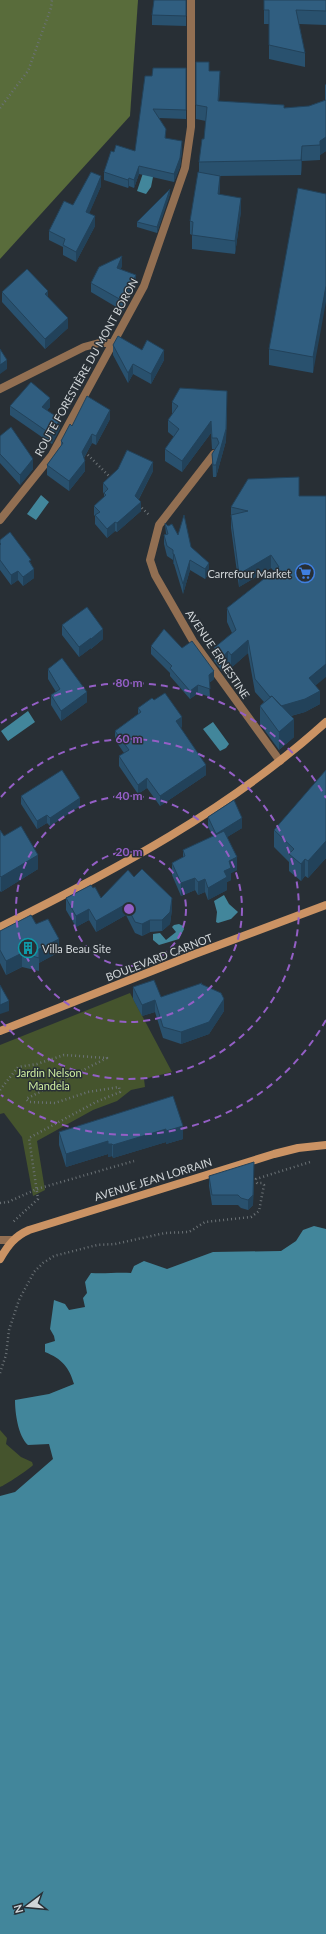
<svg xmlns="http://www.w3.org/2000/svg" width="326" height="1934" viewBox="0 0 326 1934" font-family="Lato,sans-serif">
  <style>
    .green { fill: #45542d }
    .forest { fill: #596c3b }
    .water { fill: #42869b }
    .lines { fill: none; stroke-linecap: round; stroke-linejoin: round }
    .path { stroke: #6b7276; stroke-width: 2.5; stroke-dasharray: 1 3; stroke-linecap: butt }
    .lane { stroke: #926f52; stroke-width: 8 }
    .street { stroke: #926f52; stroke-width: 8 }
    .secondary { stroke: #cb9364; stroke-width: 8 }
    .wall { fill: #29516e }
    .shaded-wall { fill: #22425a }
    .building { fill: #305e80; stroke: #22425a }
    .ring { fill: none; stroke: #945fc6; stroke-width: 2; stroke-dasharray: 7 5 }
    .labels { text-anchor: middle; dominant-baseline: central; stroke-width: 3; stroke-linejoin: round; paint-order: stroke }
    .street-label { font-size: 11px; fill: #d0d5d8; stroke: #282f35 }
    .poi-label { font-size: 11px; fill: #d0d5d8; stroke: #282f35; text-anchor: end }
    .park-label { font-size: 11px; fill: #ceeda0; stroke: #282f35 }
    .centre { fill: #945fc6; stroke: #282f35; stroke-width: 2 }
    .ring-label { font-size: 12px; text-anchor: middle; font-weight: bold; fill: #945fc6; stroke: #282f35; stroke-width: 3; stroke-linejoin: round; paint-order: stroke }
  </style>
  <rect width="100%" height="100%" fill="#282f35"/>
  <!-- green -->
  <path class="green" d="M 130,993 L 172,1072 L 144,1079 L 145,1087 L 131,1090 L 117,1101 L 93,1110 L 37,1141 L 45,1190 L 33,1196 L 22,1137 L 4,1113 L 0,1114 L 0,1045 Z
    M 0,1430 L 7,1438 L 6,1444 L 21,1457 L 32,1462 L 33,1465 C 31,1468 4,1486 0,1487 Z"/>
  <!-- forest -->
  <path class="forest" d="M 0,0 L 138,0 L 130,116 L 0,259 Z"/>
  <!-- water -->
  <path class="water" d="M 144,170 L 153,177 L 151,187 L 146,194 L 137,191 Z
    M 41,495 L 49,502 L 36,520 L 27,514 Z
    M 28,711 L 35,722 L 8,741 L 1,731 Z
    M 213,722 L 229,744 L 226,748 L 220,751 L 203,729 Z
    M 224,895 L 229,904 L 238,912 L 231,919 L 218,923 L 216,922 L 217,912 L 214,901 Z
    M 179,924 L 183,926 L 184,929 L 179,939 L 159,945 L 153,940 L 153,934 L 160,933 L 166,940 L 176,932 L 172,927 L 174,925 Z
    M 314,1226 L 326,1229 L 326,1934 L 0,1934 L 0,1496 L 15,1492 L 53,1459 L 49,1444 L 28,1445 C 18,1436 15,1413 15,1400 L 49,1394 L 74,1384 C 69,1367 62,1359 45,1352 L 45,1344 L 55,1341 L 54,1336 L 50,1329 L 54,1300 L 65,1304 L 69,1310 L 85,1307 L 83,1298 L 87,1293 L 85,1282 L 91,1273 C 105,1274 117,1272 131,1273 L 134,1266 L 144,1261 L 167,1269 L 213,1252 L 281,1251 L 296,1241 L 303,1230 Z"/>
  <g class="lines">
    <!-- path -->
    <path class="path" d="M 0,108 L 28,71 L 51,8 L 52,0
      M 85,452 L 111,478
      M 139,505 L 150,516
      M 0,1090 L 18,1067 L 37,1064 L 64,1055 L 107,1058 L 26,1099 L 29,1102 L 55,1103 L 88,1092 L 119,1087 L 120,1092 L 96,1102 L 29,1138 L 38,1199 L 13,1222 L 14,1223
      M 0,1203 L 8,1202 L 37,1189 L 134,1161
      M 0,1373 L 6,1355 L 9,1330 L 19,1300 L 34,1272 L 43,1263 L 54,1256 L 97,1245 L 115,1244 L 165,1233 L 189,1232 L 205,1222 L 251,1217 L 259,1211 L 264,1185 L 262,1183 L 257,1183 L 256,1179 L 310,1162"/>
    <!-- lane -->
    <path class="lane" d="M 0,389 L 84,347 L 99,343 L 113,343
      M 214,454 L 159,525 L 150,560 L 155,575 L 193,641 L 280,761
      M 0,1240 L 13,1240"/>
    <!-- street -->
    <path class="street" d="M 0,520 L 52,455 L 144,286 L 185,168 L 191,127 L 191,0"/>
    <!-- secondary -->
    <path class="secondary" d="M 0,927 C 116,870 230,809 326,722
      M 0,1031 L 195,954 L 326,905
      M 0,1259 C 8,1245 15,1236 29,1230 L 274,1154 L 298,1148 L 326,1145"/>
  </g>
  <!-- wall -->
  <path class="wall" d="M 186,0 L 186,26 L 152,25 L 152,15 Z
    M 326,0 L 326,25 L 299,24 L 305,53 L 305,67 L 269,59 L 269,24 L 264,24 L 264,10 Z
    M 196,62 L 209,71 L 220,86 L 219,101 L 284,108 L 309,106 L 325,100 L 325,85 L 326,84 L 326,151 L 320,155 L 320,160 L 302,161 L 301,175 L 218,176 L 220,190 L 219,195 L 241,211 L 235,254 L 192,249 L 192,235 L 190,234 L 190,221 L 199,173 L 199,162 L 204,139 L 206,121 L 196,119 Z
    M 186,68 L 186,119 L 159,118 L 166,139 L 182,150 L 180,167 L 174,182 L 139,174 L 134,188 L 129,186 L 128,188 L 104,180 L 104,172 L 114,152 L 135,151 L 152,76 Z
    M 101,186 L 89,213 L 95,226 L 76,262 L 63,255 L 63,247 L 49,240 L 49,231 L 73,205 Z
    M 170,194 L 157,233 L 137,227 L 137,222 Z
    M 326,194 L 313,373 L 269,365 L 269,349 Z
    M 122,266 L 120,270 L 136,285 L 123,311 L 91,292 L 91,283 Z
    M 2,292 L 48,298 L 68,328 L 45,349 L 2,302 Z
    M 113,345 L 142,350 L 164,360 L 151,384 L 133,374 L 128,383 L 113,355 Z
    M 172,402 L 227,402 L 226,441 L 216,477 L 213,477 L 212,454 L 215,449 L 212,449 L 211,433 L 182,472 L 165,461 L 165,449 L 174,437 L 168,432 L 168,420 L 173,414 L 172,413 Z
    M 10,406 L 50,407 L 47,410 L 60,428 L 52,444 L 10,415 Z
    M 110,419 L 96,445 L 92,443 L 84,458 L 85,471 L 69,491 L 47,475 L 47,465 L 61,446 L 61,441 L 72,426 Z
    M 0,436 L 33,469 L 20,485 L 0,463 Z
    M 153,471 L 139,499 L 141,511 L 117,532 L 115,531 L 107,538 L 95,524 L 95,516 L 94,515 L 94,506 L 104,497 L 104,494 L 103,492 L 103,483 Z
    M 299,496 L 315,686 L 320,704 L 305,712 L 291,716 L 294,737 L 279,750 L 260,724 L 260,706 L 264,702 L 255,692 L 248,653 L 231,668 L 228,665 L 222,671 L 214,661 L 214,648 L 232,633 L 227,622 L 227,608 L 274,571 L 271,568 L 239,587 L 231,528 L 231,507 Z
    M 165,523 L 191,547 L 209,573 L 205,579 L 190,570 L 183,594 L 174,564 L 173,564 L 173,560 L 167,556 L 164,544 L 164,535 L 166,534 Z
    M 0,540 L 31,563 L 34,578 L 23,586 L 18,580 L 11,585 L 0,570 Z
    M 62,625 L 103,639 L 91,649 L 91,648 L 79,657 L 62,635 Z
    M 151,646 L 182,648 L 214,679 L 209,683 L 210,697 L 198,693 L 190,699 L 170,676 L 170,673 L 151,654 Z
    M 48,669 L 87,702 L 61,721 L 51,705 L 51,695 L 56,692 L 48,679 Z
    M 138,708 L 182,727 L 180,728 L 206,775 L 160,806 L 147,788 L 138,794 L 119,766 L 119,756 L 124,753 L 115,740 L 115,731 L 138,714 Z
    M 326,770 L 326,858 L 308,878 L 305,876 L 301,881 L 289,871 L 289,862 L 274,847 L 274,830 Z
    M 21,796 L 80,806 L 50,826 L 47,823 L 37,829 L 21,804 Z
    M 208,817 L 242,828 L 227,837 L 237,870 L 231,873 L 231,880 L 227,882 L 227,890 L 208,900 L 205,892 L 198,895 L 195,890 L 181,896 L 172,875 L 172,863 L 183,857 L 183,850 L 213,836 L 208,827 Z
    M 0,830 L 4,836 L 38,869 L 1,892 L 0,891 Z
    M 134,877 L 172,909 L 170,924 L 162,931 L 150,932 L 142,936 L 135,933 L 126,915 L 96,932 L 89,920 L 76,927 L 66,910 L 66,898 L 93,888 L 101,898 Z
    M 36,924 L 59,952 L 39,963 L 39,971 L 22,967 L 6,975 L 0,963 L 0,931 Z
    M 202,984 L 224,1011 L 209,1034 L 181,1044 L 163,1038 L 155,1012 L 142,1016 L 133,999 L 133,987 L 161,997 Z
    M 173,1096 L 183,1139 L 166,1144 L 166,1142 L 113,1158 L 112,1156 L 108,1157 L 108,1154 L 66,1167 L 59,1145 L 59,1132 Z
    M 254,1172 L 253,1205 L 248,1210 L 241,1208 L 238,1205 L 212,1205 L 209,1186 L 209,1176 Z"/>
  <!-- shaded-wall -->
  <path class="shaded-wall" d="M 220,71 L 220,86 L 218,115 L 218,101 Z
    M 326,137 L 326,151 L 320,155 L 320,141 Z
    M 182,141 L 182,150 L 180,167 L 174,182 L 174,174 Z
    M 302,146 L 302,161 L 301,175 L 301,160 Z
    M 139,166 L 139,174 L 134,188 L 134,180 Z
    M 101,176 L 101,186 L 86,221 L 86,212 Z
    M 220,176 L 220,190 L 218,208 L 218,194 Z
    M 129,178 L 129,186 L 128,188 L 128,180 Z
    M 170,189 L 170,194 L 157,233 L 157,227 Z
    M 241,198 L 241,211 L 235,254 L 235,241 Z
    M 95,216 L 95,226 L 76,262 L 76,252 Z
    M 122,256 L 122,266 L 117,278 L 117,268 Z
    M 136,275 L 136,285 L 123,311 L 123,301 Z
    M 326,286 L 326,302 L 313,373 L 313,357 Z
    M 48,291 L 48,301 L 45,294 Z
    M 68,318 L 68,328 L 45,349 L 45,339 Z
    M 164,350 L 164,360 L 151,384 L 151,374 Z
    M 7,360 L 7,369 L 0,374 L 0,365 Z
    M 133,364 L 133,374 L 128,383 L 128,373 Z
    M 227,391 L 226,441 L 216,477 L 216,465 Z
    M 50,398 L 50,407 L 42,416 L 42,407 Z
    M 110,410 L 110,419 L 96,445 L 96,436 Z
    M 60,419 L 60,428 L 52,444 L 52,435 Z
    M 211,421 L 211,433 L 182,472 L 182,461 Z
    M 92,434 L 92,443 L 82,461 L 82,452 Z
    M 33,459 L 33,469 L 20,485 L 20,475 Z
    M 85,461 L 85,471 L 69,491 L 69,481 Z
    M 153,462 L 153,471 L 135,506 L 135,496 Z
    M 141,502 L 141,511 L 117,532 L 117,523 Z
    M 115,522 L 115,531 L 107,538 L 107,529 Z
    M 173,554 L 174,554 L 174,564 L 173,564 Z
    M 271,555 L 271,568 L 239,587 L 239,574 Z
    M 190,560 L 190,570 L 183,594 L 183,584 Z
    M 209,563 L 209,573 L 205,579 L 205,569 Z
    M 34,569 L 34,578 L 23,586 L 23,577 Z
    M 18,571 L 18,580 L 11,585 L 11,575 Z
    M 103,629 L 103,639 L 91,649 L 91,639 Z
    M 91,638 L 91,648 L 79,657 L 79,647 Z
    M 248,640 L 248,653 L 231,668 L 231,655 Z
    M 228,651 L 228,665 L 222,671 L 222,658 Z
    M 326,664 L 326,677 L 309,691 L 309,678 Z
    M 214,671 L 214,679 L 209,683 L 209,675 Z
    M 198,685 L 198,693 L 190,699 L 190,691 Z
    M 320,691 L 320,704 L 305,712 L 279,719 L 279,706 Z
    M 87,692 L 87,702 L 61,721 L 61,711 Z
    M 182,717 L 182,727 L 176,731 L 176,721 Z
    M 294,719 L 294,737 L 279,750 L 279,732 Z
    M 206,765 L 206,775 L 160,806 L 160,796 Z
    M 147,778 L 147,788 L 138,794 L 138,785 Z
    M 80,798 L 80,806 L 50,826 L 50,818 Z
    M 47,815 L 47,823 L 37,829 L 37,821 Z
    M 242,818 L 242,828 L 216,844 L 216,834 Z
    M 326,841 L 326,858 L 308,878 L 308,861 Z
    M 38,855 L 38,869 L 1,892 L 1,877 Z
    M 237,857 L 237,870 L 231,873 L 231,880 L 227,882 L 227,890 L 208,900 L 208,888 L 224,871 L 229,861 Z
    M 305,859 L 305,876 L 301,881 L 301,864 Z
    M 195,878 L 195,890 L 181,896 L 181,883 Z
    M 205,879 L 205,892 L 198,895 L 198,882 Z
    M 172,898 L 172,909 L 170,924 L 162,931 L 162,920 Z
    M 126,904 L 126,915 L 96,932 L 96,921 Z
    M 89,909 L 89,920 L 76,927 L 76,916 Z
    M 150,920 L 150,932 L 142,936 L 142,924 Z
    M 59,939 L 59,952 L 39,963 L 39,971 L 39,949 Z
    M 22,953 L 22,967 L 6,975 L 6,961 Z
    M 224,999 L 224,1011 L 209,1034 L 181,1044 L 181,1032 Z
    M 155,1000 L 155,1012 L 142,1016 L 142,1005 Z
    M 9,1001 L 9,1011 L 0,1014 L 0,1005 Z
    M 183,1126 L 183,1139 L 166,1144 L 166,1131 Z
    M 166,1129 L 166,1142 L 113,1158 L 113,1145 Z
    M 108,1141 L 108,1154 L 66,1167 L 66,1154 Z
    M 108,1144 L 112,1144 L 112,1156 L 108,1157 Z
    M 254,1162 L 253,1205 L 248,1210 L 248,1200 Z"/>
  <!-- building -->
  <path class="building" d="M 154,0 L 186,0 L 186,16 L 152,15 Z
    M 264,0 L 326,0 L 326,11 L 296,10 L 305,53 L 269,45 L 269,10 L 264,10 Z
    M 196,62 L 209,62 L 209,71 L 220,71 L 218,101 L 284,105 L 284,108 L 309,106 L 326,100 L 326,137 L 320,141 L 320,145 L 302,146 L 301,160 L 199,162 L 202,139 L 204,139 L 207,107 L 196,105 Z
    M 153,68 L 186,68 L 186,110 L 153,109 L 166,129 L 165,138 L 182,141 L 180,158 L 174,174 L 139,166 L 134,180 L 129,178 L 128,180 L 104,172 L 111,151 L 114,152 L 116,145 L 135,151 L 145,76 L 152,76 Z
    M 91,172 L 101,176 L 86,212 L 95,216 L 76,252 L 63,245 L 65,239 L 49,231 L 64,201 L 73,205 Z
    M 198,172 L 220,176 L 218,194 L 241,198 L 235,241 L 192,235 L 193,222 L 190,221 Z
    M 298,188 L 326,194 L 326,286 L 313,357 L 269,349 Z
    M 170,189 L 157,227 L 137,222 Z
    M 122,256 L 117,268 L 136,275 L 123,301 L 91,283 L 99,267 Z
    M 27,269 L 48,291 L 45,294 L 68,318 L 45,339 L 2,292 Z
    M 118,336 L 142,350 L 147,340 L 164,350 L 151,374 L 133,364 L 128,373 L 113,345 Z
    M 0,349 L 7,360 L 0,365 Z
    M 31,382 L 50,398 L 42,407 L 60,419 L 52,435 L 10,406 Z
    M 180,388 L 227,391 L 226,429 L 216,465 L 213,465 L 212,454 L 219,443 L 217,438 L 212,438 L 211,421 L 182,461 L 165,449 L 179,429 L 168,420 L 178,406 L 172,402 Z
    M 87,396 L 110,410 L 96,436 L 92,434 L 82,452 L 85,461 L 69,481 L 47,465 L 63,443 L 61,441 L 70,424 L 72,426 Z
    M 11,427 L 33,459 L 20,475 L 0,454 L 0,436 Z
    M 127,450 L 153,462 L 135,496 L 141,502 L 117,523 L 115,522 L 107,529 L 95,515 L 100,512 L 94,506 L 106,495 L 104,493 L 108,489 L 103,483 L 118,469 Z
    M 299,477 L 299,496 L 326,496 L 326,664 L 309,678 L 320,691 L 305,699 L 281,706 L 272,696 L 270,697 L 255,679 L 248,640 L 231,655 L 228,651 L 222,658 L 214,648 L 236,630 L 227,608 L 279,567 L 271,555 L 239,574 L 231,515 L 248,511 L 231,507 L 248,479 Z
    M 184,515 L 191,547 L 209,563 L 205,569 L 190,560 L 183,584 L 174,554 L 173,554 L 173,550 L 167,546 L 164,535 L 168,534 L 165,523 L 168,526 L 172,524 L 178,535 Z
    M 10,532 L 31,560 L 29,561 L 34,569 L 23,577 L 18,571 L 11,575 L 0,560 L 0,545 L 1,544 L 0,543 L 0,540 Z
    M 87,607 L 103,629 L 91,639 L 91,638 L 79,647 L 62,625 Z
    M 164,629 L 182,648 L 192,641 L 214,671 L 209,675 L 210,689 L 198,685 L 190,691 L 170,668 L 172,666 L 151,646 Z
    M 62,658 L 87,692 L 61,711 L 51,695 L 60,689 L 48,669 Z
    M 165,693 L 182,717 L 176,721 L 206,765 L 160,796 L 147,778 L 138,785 L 119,756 L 129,750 L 115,731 L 141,712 L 138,708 L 152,698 L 154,700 Z
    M 272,696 L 294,719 L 279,732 L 260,706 Z
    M 62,770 L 80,798 L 50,818 L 47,815 L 37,821 L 21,796 Z
    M 326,770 L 326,841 L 308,861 L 305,859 L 301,864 L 289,854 L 294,849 L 274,830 Z
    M 234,800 L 242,818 L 216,834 L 208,817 Z
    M 21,826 L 38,855 L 1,877 L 0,876 L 0,830 L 4,836 Z
    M 224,831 L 237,857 L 229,861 L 231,868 L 224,871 L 227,877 L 208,888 L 205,879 L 198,882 L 195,878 L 181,883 L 172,863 L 185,856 L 183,850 Z
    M 142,869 L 172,898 L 170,912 L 162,920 L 150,920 L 142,924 L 135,922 L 126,904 L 96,921 L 89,909 L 76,916 L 66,898 L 91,885 L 93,888 L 95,887 L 101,898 L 128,870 L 134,877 Z
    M 31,915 L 36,924 L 48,919 L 59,939 L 39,949 L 39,958 L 22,953 L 6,961 L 0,950 L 0,931 Z
    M 154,980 L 161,997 L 202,983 L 201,984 L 221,993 L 224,999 L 209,1022 L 181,1032 L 163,1027 L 155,1000 L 142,1005 L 133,987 Z
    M 0,985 L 9,1001 L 0,1005 Z
    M 173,1096 L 183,1126 L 166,1131 L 166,1129 L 113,1145 L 112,1144 L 108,1144 L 108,1141 L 66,1154 L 59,1132 Z
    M 254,1162 L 253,1195 L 248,1200 L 241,1198 L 238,1195 L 212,1195 L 209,1176 Z"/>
  <!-- distance rings -->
  <g class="ring">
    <circle cx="129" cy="909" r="57"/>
    <circle cx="129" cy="909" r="113"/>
    <path d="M1 797A170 170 0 1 1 1 1021"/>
    <path d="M326 1020A226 226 0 0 1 1 1095M1 723A226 226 0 0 1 326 798"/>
  </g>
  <!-- icons -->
  <defs>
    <g id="supermarket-ring" transform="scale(1)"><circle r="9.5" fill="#282f35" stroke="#3f7fe0" stroke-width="1.5"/><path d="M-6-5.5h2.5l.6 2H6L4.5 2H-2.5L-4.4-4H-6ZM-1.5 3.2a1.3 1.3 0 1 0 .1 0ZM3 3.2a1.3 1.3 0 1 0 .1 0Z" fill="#3f7fe0"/></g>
    <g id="building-ring" transform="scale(1)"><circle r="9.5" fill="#282f35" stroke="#0f9aa8" stroke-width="1.5"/><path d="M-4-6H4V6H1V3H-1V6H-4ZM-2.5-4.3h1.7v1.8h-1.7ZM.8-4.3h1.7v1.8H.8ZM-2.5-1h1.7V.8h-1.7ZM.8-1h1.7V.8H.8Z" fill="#0f9aa8"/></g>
  </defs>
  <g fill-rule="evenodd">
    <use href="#supermarket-ring" x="305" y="573"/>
    <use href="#building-ring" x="28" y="948"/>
  </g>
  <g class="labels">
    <!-- street labels -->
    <g class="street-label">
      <text transform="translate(86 367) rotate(-61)">ROUTE FORESTIÈRE DU MONT BORON</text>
      <text transform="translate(218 654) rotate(56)">AVENUE ERNESTINE</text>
      <text transform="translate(159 957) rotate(-21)">BOULEVARD CARNOT</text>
      <text transform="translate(153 1179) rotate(-17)">AVENUE JEAN LORRAIN</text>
    </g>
    <!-- poi labels -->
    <g class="poi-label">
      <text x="291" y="573">Carrefour Market</text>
      <text x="42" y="948" text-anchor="start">Villa Beau Site</text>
    </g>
    <!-- park labels -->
    <g class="park-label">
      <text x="49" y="1072">Jardin Nelson<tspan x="49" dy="13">Mandela</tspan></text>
    </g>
  </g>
  <circle cx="129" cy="909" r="6" class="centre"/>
  <g class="ring-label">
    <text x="129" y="687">80 m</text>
    <text x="129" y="743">60 m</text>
    <text x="129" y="800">40 m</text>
    <text x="129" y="856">20 m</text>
  </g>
  <!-- north arrow -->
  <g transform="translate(28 1906) rotate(254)" stroke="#282f35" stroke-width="3" paint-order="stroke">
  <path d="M0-3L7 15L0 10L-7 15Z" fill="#d0d5d8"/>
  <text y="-6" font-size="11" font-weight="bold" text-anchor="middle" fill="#d0d5d8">N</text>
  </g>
</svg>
